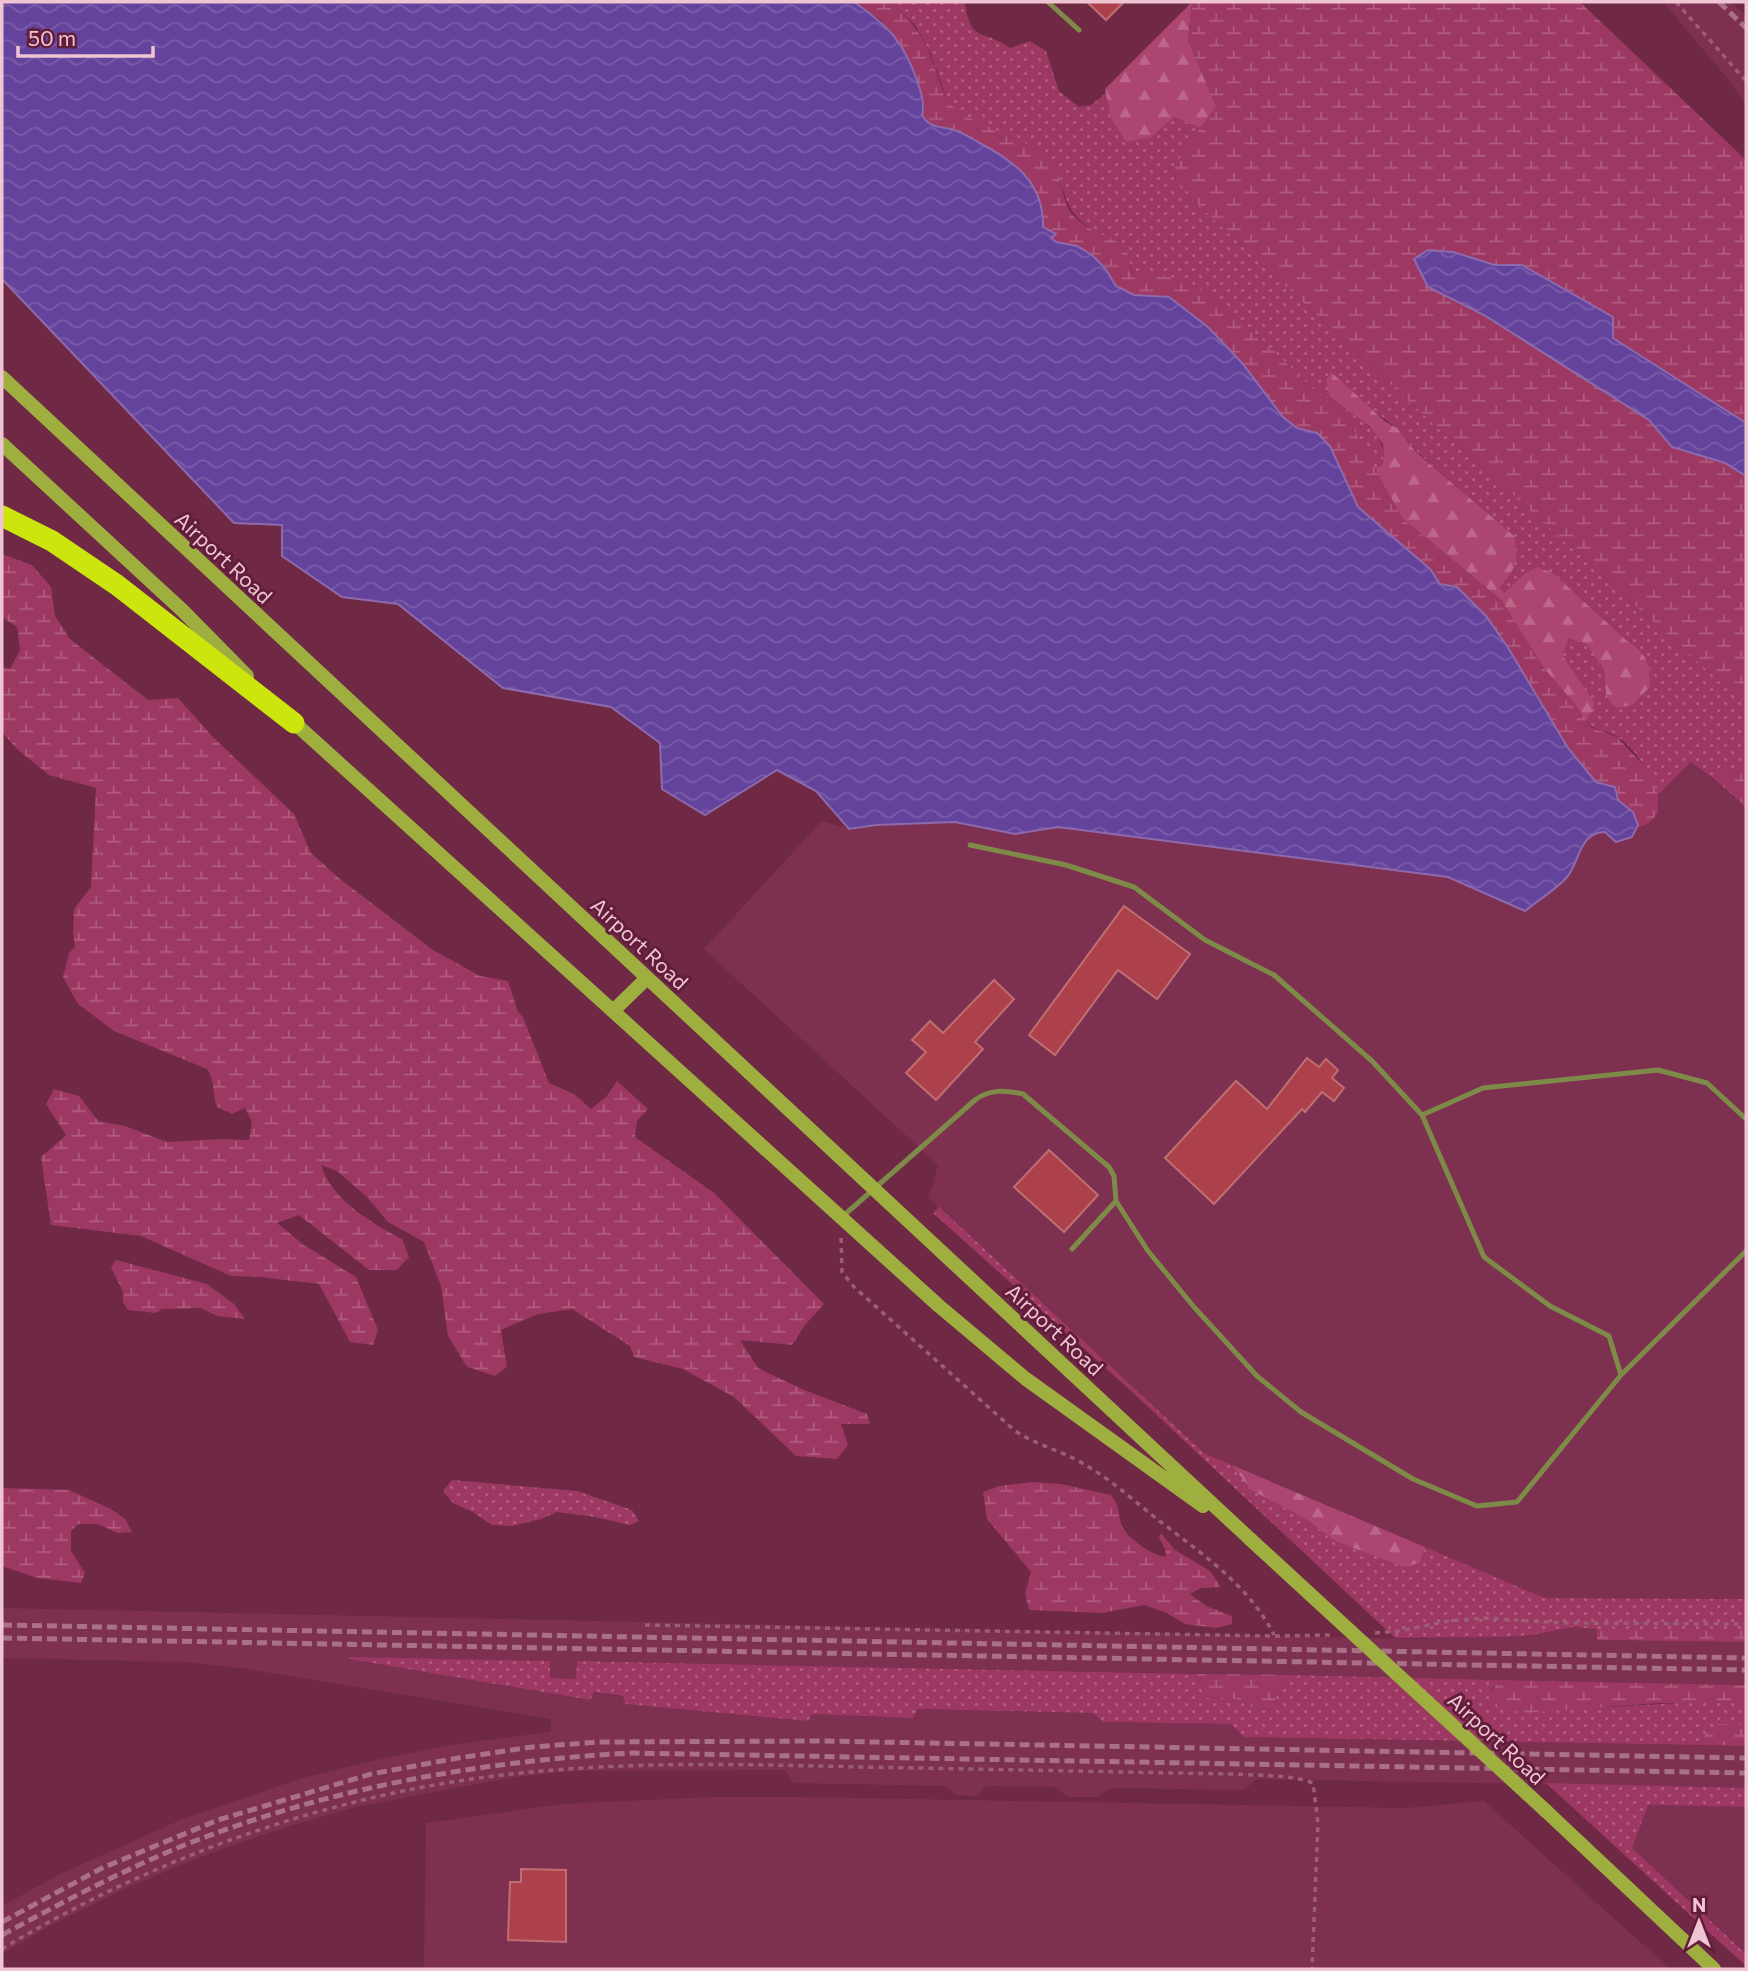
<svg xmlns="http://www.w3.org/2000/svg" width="1748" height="1971" viewBox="0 0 1748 1971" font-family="Commissioner,sans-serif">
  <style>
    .built { fill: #7e3050 }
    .grass { fill: url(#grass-dots) }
    .forest { fill: url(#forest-firs) }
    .wetland { fill: url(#wetland-marsh) }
    .water { fill: url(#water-waves); stroke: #8e6aac; stroke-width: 2 }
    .building { fill: #ac414c; stroke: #bf6e71; stroke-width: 2 }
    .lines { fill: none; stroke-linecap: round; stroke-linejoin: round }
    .path { stroke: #9b5e75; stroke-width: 3.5; stroke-dasharray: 5 5; stroke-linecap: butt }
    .service { stroke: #7e8a48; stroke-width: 5 }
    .secondary { stroke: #9eaf40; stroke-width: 14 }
    .motorway { stroke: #cce50d; stroke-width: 21 }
    .rail { stroke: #aa7086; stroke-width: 5; stroke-dasharray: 10 5; stroke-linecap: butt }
    .secondary-bridge { stroke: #9eaf40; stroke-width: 14 }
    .labels { text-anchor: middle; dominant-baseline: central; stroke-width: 6; stroke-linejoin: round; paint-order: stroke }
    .street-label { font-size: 21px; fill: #f0c5d3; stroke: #621d3b }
  </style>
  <defs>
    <pattern id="grass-dots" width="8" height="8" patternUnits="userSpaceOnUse" patternTransform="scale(1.75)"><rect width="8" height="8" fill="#9d3862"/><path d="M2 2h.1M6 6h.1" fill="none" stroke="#b05c7f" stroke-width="1.8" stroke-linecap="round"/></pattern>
    <pattern id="forest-firs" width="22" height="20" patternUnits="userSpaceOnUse" patternTransform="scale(1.75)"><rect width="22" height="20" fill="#ac456f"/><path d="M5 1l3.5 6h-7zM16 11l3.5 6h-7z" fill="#bc6789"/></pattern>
    <pattern id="wetland-marsh" width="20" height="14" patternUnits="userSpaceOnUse" patternTransform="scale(1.75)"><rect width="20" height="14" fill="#9d3862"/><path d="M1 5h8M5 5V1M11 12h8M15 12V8" fill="none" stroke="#b05c7f"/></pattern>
    <pattern id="water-waves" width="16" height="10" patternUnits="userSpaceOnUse" patternTransform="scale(1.75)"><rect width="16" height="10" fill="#64439c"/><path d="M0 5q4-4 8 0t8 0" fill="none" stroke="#7a5da9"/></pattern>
  </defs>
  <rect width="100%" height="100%" fill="#6f2945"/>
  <!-- built -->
  <path class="built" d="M 1663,2 L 1731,2 L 1746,16 L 1746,105 L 1727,78 Z
    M 1691,762 L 1746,807 L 1746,1599 L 1545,1598 L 1204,1453 L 928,1198 L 932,1189 L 938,1165 L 704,949 L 822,821 L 849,829 L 876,825 L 955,822 L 1015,834 L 1058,827 L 1448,877 L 1525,911 L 1579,852 L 1588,838 L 1597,832 L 1631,837 L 1636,828 L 1643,828 L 1658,813 L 1658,795 Z
    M 2,1608 L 1417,1639 L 1532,1635 L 1573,1627 L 1597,1629 L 1597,1640 L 1746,1642 L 1746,1685 L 578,1661 L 577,1679 L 549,1678 L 550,1661 L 349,1659 L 590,1700 L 594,1692 L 623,1697 L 626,1704 L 807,1721 L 812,1714 L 913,1718 L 918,1709 L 1093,1713 L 1103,1722 L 1231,1724 L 1244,1737 L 1746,1746 L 1746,1788 L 1257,1779 L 1244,1790 L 1110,1788 L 1097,1797 L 1068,1797 L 1055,1787 L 986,1786 L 977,1796 L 956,1795 L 946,1786 L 794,1783 L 785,1770 L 575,1771 L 514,1777 L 360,1806 L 283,1828 L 208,1854 L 128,1887 L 55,1923 L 2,1954 L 2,1906 L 60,1874 L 185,1818 L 306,1777 L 376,1760 L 456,1744 L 551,1732 L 551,1719 L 241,1668 L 184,1662 L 2,1658 Z
    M 711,1797 L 801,1797 L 1406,1808 L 1484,1801 L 1670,1969 L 424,1969 L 426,1823 L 562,1804 Z
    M 1647,1805 L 1746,1807 L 1746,1954 L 1632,1848 Z"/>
  <!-- grass -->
  <path class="grass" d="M 891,2 L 966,2 L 965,4 C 972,44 982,28 1010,48 L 1030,41 L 1046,51 L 1059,91 L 1079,107 L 1091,105 L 1106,93 L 1111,118 L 1152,137 L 1174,117 L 1200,128 L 1175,166 L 1176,184 L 1404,397 L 1746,705 L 1746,777 L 1740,772 L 1727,771 L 1716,781 L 1691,762 L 1658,795 C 1651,775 1636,749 1618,737 C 1605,729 1595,733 1585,719 L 1593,711 L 1561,655 L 1569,637 L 1586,643 L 1604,669 L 1606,695 L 1650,687 C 1650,664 1647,653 1626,640 L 1553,573 L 1537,567 L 1524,574 L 1504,593 L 1500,587 L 1513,536 L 1416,451 L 1397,428 L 1366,405 L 1330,397 C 1352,415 1393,434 1382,467 L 1374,469 L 1352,426 L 1244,323 L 1187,280 L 1137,280 C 1128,271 1132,259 1125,250 C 1120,243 1110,239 1102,235 C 1072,219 1068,208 1059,176 L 949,105 L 930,52 L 915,25 Z
    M 939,1207 L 1204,1453 L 1232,1465 L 1252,1490 L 1304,1518 L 1335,1541 L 1420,1563 L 1425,1547 L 1545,1598 L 1746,1599 L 1746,1629 L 1597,1629 L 1573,1627 L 1532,1635 L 1500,1637 L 1395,1638 L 1130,1390 L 933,1213 Z
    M 452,1480 L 577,1491 L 632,1510 L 639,1521 L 630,1525 L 595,1517 L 557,1512 L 541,1519 L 512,1526 L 492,1525 L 473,1512 L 453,1503 L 443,1491 Z
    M 349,1657 L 550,1661 L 550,1678 L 576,1679 L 577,1661 L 1197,1674 L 1206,1698 C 1221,1697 1243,1696 1253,1709 L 1272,1710 C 1275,1698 1278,1685 1287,1675 L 1501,1680 L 1491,1690 L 1609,1707 L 1697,1702 L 1746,1703 L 1746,1728 L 1741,1725 L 1709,1729 L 1699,1745 L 1244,1737 L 1231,1724 L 1103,1722 L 1093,1713 L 918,1709 L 913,1718 L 812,1714 L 808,1721 L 625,1704 L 623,1696 L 594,1692 L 590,1700 L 349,1659 Z
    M 1546,1783 L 1746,1788 L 1746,1807 L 1648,1805 L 1632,1848 L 1746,1954 L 1746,1966 Z"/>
  <!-- forest -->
  <path class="forest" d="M 1192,2 L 1188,40 L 1217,107 L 1200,128 L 1174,117 L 1152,137 L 1126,142 L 1111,118 L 1105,89 Z
    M 1331,372 L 1386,422 L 1397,428 L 1416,452 L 1514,536 C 1519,561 1516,568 1500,587 L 1504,593 L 1524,574 L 1537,567 L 1553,573 L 1626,640 C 1647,653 1650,664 1650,687 L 1632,705 L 1616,708 L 1606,695 L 1604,669 L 1586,644 L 1569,638 L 1562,655 L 1594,702 L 1593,711 L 1585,719 L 1543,667 L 1501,600 L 1403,519 L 1374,469 L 1382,466 L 1384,459 L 1383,444 L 1369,426 L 1330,397 L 1326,381 Z
    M 1232,1465 L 1425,1547 L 1420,1563 L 1404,1567 L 1335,1541 L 1304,1518 L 1251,1490 Z"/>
  <!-- wetland -->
  <path class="wetland" d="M 854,2 L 891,2 C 908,18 920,31 929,52 C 935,65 943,98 952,106 C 978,129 1026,135 1050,161 C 1064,176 1060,199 1073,215 C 1086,230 1107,234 1122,246 C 1133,255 1127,270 1136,279 L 1147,273 L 1187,280 L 1244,323 L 1352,426 L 1403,519 L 1501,600 L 1543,667 L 1575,704 L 1591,727 L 1617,737 L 1649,771 L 1658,795 L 1658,813 C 1652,820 1646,828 1636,828 L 1638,825 L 1633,813 L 1596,782 L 1568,748 L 1507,646 L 1486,616 L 1457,587 L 1440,584 L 1429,569 L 1358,507 L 1317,433 L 1297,428 L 1283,417 L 1242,363 L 1170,297 L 1134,295 L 1115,286 L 1105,268 L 1077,246 L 1056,242 L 1043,227 L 1043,217 L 999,153 L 955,130 L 941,128 L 927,123 L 922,115 L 925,106 L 921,94 L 881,20 Z
    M 1192,2 L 1580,2 L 1746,160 L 1746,423 L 1613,337 L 1523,266 L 1495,265 L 1453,252 L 1428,287 L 1484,315 L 1649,420 L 1672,447 L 1725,463 L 1746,476 L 1746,705 L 1404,397 L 1176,184 L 1175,166 L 1187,145 L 1216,107 L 1188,40 Z
    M 2,554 L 32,565 L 51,587 L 55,616 L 70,639 L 148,700 L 178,698 L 213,737 L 294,814 L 311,853 L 340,879 L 433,950 L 480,976 L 508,981 L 518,1012 L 523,1017 L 549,1083 L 574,1094 L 591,1109 L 606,1097 L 617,1081 L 648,1109 L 637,1121 L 635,1137 L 714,1193 L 824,1304 L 805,1325 L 792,1345 L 740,1340 L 758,1368 L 804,1390 L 867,1414 L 870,1424 L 841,1424 L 848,1445 L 837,1459 L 796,1456 L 734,1397 L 683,1369 L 634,1357 L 630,1346 L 572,1309 L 538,1314 L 501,1330 L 507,1367 L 495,1376 L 467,1367 L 448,1336 L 441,1286 L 424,1242 L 388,1222 L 366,1196 L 337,1171 L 321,1165 C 331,1199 371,1223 402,1239 L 409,1257 L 397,1270 L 369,1270 L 299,1215 L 277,1223 L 304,1245 L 356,1277 L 378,1330 L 373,1345 L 350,1342 L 319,1284 L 260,1277 L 231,1276 L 141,1236 L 51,1225 L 41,1157 L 66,1135 L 46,1104 L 54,1089 L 79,1096 L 98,1121 L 125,1126 L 167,1142 L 222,1139 L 249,1140 L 252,1122 L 245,1108 L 232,1114 L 217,1107 C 212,1093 215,1080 207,1069 L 114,1031 L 78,1004 L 63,977 L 69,953 L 75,947 L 73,933 L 74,909 L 91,887 L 96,788 L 49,775 L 17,749 L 2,732 L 2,667 L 10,669 L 20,650 L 17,627 L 2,617 Z
    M 1727,771 L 1740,772 L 1746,777 L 1746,807 L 1716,781 Z
    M 116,1260 L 207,1284 L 234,1304 L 245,1319 L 217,1316 L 201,1308 L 162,1309 L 156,1313 L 128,1310 L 123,1302 L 123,1292 L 111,1267 Z
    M 1032,1482 L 1061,1484 L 1111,1495 C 1122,1510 1117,1512 1122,1526 C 1127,1538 1153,1556 1166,1557 L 1165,1548 L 1159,1538 L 1161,1533 L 1175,1550 L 1210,1571 L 1221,1587 L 1201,1588 L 1190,1594 L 1206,1606 L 1232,1616 L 1232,1624 L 1217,1628 L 1185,1624 L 1165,1612 L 1144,1605 L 1102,1613 L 1029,1610 L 1025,1594 L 1031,1572 L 987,1519 L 983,1492 L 999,1486 Z
    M 2,1488 L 69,1490 L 111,1509 L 125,1519 L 132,1532 L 118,1533 L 97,1524 L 78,1524 L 71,1531 L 71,1551 L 85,1573 L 81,1583 L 37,1578 L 2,1566 Z
    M 1597,1629 L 1746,1629 L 1746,1642 L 1597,1640 Z
    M 1197,1674 L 1287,1675 C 1278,1685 1275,1698 1273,1710 L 1253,1709 C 1243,1696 1221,1697 1206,1698 Z
    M 1501,1680 L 1746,1685 L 1746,1703 L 1660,1703 L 1523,1713 L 1494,1707 C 1489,1694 1491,1690 1501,1680 Z
    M 1718,1724 L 1741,1725 L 1746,1728 L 1746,1746 L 1699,1745 L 1709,1729 Z"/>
  <!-- water -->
  <path class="water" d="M 2,2 L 854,2 C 889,26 904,42 918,83 C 921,94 925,103 922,115 C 930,129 940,126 954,130 C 962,132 971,138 978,142 C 1014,161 1044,182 1043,227 L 1056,234 L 1051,238 L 1056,242 L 1077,246 L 1092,255 L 1105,268 L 1116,286 L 1134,295 L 1169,297 L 1208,327 L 1242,363 L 1283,417 L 1297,428 L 1317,433 L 1330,446 L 1358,507 L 1430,569 L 1440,584 L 1457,587 L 1486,616 L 1507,646 L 1568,748 L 1596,782 L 1615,787 L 1618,800 L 1633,812 L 1638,825 L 1632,837 L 1616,842 L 1605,832 C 1580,832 1580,860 1568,876 C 1557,889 1538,900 1525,911 L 1448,877 L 1058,827 L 1015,834 L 955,822 L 876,825 L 849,829 L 816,791 L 777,770 L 705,815 L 662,789 L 660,743 L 611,707 L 503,688 L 398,604 L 342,597 L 282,556 L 282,525 L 234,523 L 2,279 Z
    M 1428,250 L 1453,252 L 1495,265 L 1522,265 L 1613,317 L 1613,338 L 1746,423 L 1746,476 L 1725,463 L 1672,447 L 1649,420 L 1484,315 L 1428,287 L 1414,259 Z"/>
  <!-- building -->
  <path class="building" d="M 1087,2 L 1124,2 L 1106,20 Z
    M 1124,906 L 1190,954 L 1157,999 L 1118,970 L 1055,1055 L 1029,1035 Z
    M 994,980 L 1014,999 L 975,1042 L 983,1049 L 936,1100 L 906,1073 L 926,1052 L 912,1040 L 930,1021 L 943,1033 Z
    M 1307,1058 L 1319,1067 L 1326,1059 L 1338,1070 L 1332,1078 L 1344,1088 L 1334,1101 L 1322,1092 L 1305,1112 L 1302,1109 L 1214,1204 L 1165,1158 L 1236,1081 L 1267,1109 Z
    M 1049,1150 L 1098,1195 L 1064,1232 L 1014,1187 Z
    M 521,1869 L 566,1870 L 566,1942 L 508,1940 L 510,1882 L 521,1882 Z"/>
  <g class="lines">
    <!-- path -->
    <path class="path" d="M 1676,2 L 1746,81
      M 841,1238 L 842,1272 L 854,1287 L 1014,1430 C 1037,1446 1064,1451 1087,1466 C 1111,1480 1131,1498 1152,1515 C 1196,1550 1248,1583 1274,1635
      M 645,1625 L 1274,1636 L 1332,1635
      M 1375,1633 L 1400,1631 L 1448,1621 L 1486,1618 L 1563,1623 L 1746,1624
      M 2,1949 C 153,1858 328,1795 503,1775 C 622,1761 741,1764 859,1767 C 985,1769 1110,1772 1235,1774 C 1260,1776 1289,1774 1313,1783 L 1318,1823 L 1312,1969"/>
    <!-- service -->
    <path class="service" d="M 1048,2 L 1079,30
      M 970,845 L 1066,865 L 1134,887 L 1205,940 L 1274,975 L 1372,1061 L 1422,1115 L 1484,1257 L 1550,1306 L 1609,1336 L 1621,1375 L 1517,1502 L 1477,1506 L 1413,1479 L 1301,1412 L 1257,1376 L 1194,1307 L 1148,1251 L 1116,1201
      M 1422,1115 L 1483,1088 L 1658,1070 L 1707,1083 L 1746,1119
      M 842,1217 L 975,1100 C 990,1089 1005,1090 1023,1094 L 1109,1167 L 1114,1176 L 1116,1201 L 1072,1249
      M 1621,1375 L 1746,1251"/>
    <!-- secondary -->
    <path class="secondary" d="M 2,377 L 1250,1539
      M 2,444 L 183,611 L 247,676
      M 289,718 L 939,1306 L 1026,1379 L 1203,1506
      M 613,1011 L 647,978
      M 1546,1811 L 1714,1969"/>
    <!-- motorway -->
    <path class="motorway" d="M 2,516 L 52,541 L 117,585 L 294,723"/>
    <!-- rail -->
    <path class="rail" d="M 1719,2 L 1746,28
      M 2,1625 L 1746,1658
      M 2,1638 L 1746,1670
      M 2,1922 L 102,1868 L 218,1820 L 371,1774 L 458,1758 L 532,1747 L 599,1742 L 822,1741 L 1746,1758
      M 2,1935 C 63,1902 123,1870 187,1844 C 329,1788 480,1761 632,1753 L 1746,1773"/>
    <!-- secondary-bridge -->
    <path class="secondary-bridge" d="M 1250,1539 L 1546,1811"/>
  </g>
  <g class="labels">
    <!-- street labels -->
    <g class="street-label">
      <text transform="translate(224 557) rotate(43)">Airport Road</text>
      <text transform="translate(640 943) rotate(43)">Airport Road</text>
      <text transform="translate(1055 1329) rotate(43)">Airport Road</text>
      <text transform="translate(1497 1738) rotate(43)">Airport Road</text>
    </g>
  </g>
  <!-- border -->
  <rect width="1748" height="1971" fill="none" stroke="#f0c5d3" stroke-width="7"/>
  <!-- north arrow -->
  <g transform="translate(1699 1922)" stroke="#621d3b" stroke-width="5" paint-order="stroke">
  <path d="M0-5L12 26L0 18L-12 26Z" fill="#f0c5d3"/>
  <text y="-10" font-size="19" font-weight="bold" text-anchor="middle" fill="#f0c5d3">N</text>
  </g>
  <!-- scale -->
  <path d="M18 46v10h135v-10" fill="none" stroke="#f0c5d3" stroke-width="3.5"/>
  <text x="28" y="46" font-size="21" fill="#f0c5d3" stroke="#621d3b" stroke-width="5" paint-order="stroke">50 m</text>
</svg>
